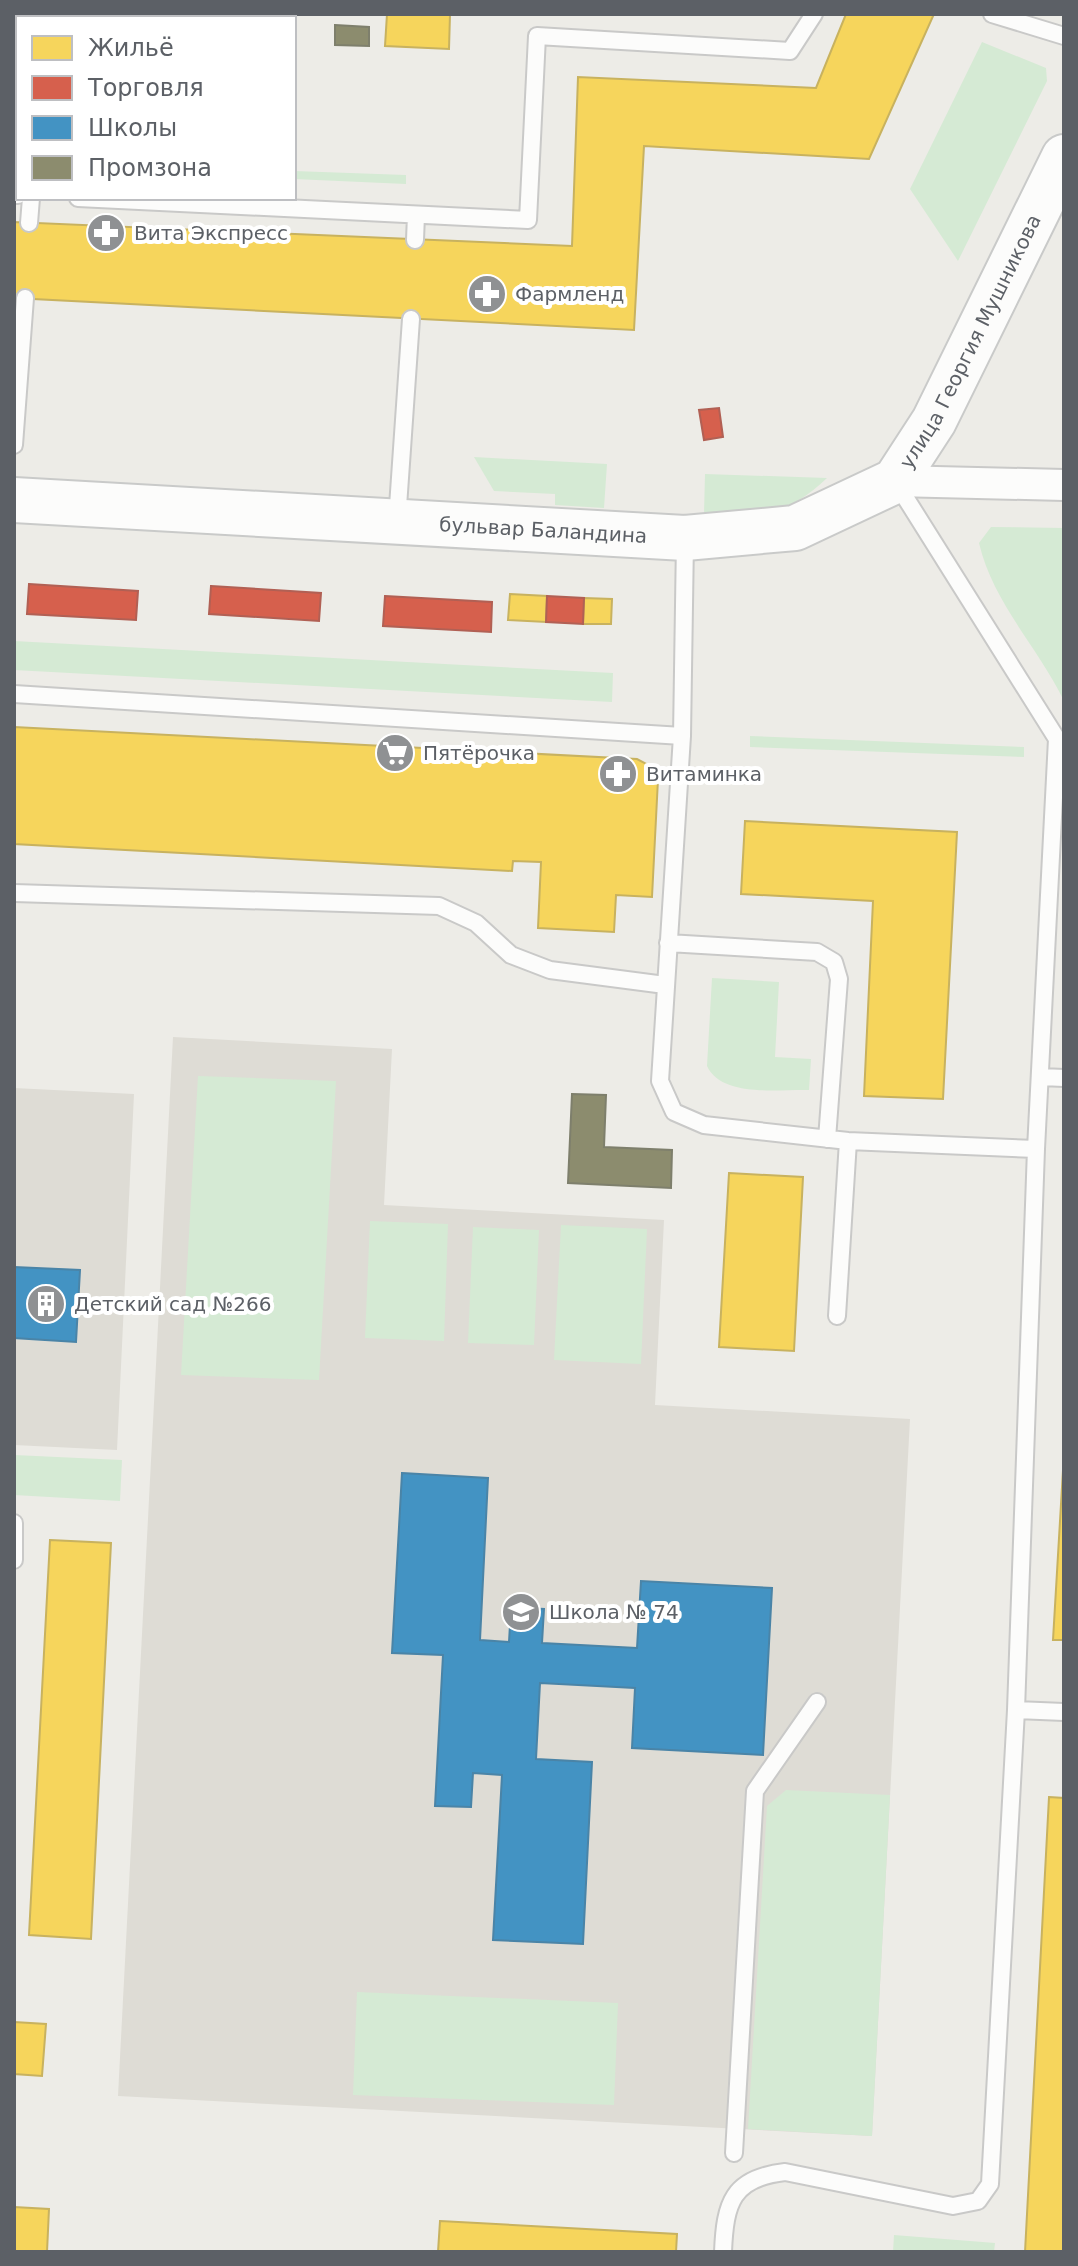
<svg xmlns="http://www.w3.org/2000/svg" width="1078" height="2266" viewBox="0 0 1078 2266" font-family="'DejaVu Sans',sans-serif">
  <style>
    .education { fill: #dedcd5 }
    .green { fill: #d5ead4 }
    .homes { fill: #f6d55c; stroke: #c8b25f; stroke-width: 2 }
    .shops { fill: #d6604d; stroke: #b16054; stroke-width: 2 }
    .schools { fill: #4393c3; stroke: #4a84a7; stroke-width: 2 }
    .industry { fill: #8c8c6e; stroke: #7e7f6c; stroke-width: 2 }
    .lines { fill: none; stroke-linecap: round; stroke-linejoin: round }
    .lane-casing { stroke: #c9c9c8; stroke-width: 20 }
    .street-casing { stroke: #c9c9c8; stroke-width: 34 }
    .secondary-casing { stroke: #c9cac9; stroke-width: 48 }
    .lane { stroke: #fcfcfb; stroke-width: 16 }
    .street { stroke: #fcfcfb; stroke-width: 30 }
    .secondary { stroke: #fcfcfb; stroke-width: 44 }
    .labels { text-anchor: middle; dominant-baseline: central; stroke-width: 8; stroke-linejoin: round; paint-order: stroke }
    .poi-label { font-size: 20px; fill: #5c6066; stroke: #fff; text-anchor: start }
    .street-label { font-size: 20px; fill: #5c6066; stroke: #fff }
  </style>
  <rect width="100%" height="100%" fill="#edece7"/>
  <!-- education -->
  <path class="education" d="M 173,1037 L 392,1049 L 384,1205 L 664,1220 L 655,1405 L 910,1419 L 872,2136 L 118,2096 Z
    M 14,1088 L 134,1094 L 117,1450 L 14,1445 Z"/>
  <!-- green -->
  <path class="green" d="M 136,14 L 251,14 L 251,18 L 136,18 Z
    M 982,42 L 1046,68 L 1047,81 L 958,261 L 910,189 Z
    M 294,171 L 406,175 L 406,184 L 294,179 Z
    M 474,457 L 607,464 L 604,508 L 555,505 L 555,494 L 494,491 Z
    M 705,474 L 827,478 C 785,518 759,516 704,514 Z
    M 991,527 L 1064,528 L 1064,701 C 1038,647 993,603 979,543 Z
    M 14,641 L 613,673 L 612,702 L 14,670 Z
    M 750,736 L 1024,747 L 1024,757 L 750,747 Z
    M 712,978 L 779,982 L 775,1057 L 811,1059 L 809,1090 C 779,1089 722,1098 707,1066 Z
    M 198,1076 L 336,1081 L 319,1380 L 181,1375 Z
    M 370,1221 L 448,1224 L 444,1341 L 365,1338 Z
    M 561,1225 L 647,1229 L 641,1364 L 554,1360 Z
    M 473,1227 L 539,1230 L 534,1345 L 468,1343 Z
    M 14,1455 L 122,1460 L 120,1501 L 14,1495 Z
    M 786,1790 L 890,1795 L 872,2136 L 748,2129 L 767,1806 Z
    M 357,1992 L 618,2003 L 614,2105 L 353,2095 Z
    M 894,2235 L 995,2243 L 994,2252 L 893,2252 Z"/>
  <!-- homes -->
  <path class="homes" d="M 387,14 L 450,14 L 449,49 L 385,46 Z
    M 846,14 L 934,14 L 869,159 L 644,146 L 634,330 L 14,298 L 14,222 L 572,246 L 578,77 L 816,88 Z
    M 510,594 L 547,596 L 546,622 L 508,620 Z
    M 584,598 L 612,599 L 611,624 L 583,624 Z
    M 14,727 L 637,759 L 652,767 L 658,779 L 652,897 L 616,895 L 614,932 L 538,928 L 541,862 L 513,861 L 512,871 L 14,844 Z
    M 745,821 L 957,832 L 943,1099 L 864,1096 L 873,901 L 741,894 Z
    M 729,1173 L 803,1177 L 794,1351 L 719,1347 Z
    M 1064,1453 L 1064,1640 L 1053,1640 Z
    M 50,1540 L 111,1543 L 91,1939 L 29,1935 Z
    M 1049,1797 L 1064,1798 L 1064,2252 L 1025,2252 Z
    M 14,2022 L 46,2024 L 42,2076 L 14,2074 Z
    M 14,2207 L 49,2209 L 47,2252 L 14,2252 Z
    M 440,2221 L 677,2234 L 676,2252 L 438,2252 Z"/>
  <!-- shops -->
  <path class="shops" d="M 719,408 L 723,437 L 704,440 L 699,410 Z
    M 29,584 L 138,591 L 136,620 L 27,614 Z
    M 211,586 L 321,593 L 319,621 L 209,614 Z
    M 385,596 L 492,602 L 491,632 L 383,626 Z
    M 547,596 L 584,598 L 583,624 L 546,622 Z"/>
  <!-- schools -->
  <path class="schools" d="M 14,1267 L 80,1270 L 76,1342 L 14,1338 Z
    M 402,1473 L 488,1478 L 480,1640 L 509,1642 L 511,1607 L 544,1609 L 542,1643 L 637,1648 L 641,1581 L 772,1588 L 763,1755 L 632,1748 L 635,1688 L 540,1683 L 536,1759 L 592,1762 L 583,1944 L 493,1940 L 502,1775 L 473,1773 L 471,1807 L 435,1806 L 443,1655 L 392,1653 Z"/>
  <!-- industry -->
  <path class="industry" d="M 335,25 L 369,27 L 369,46 L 335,45 Z
    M 572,1094 L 606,1095 L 604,1147 L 672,1150 L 671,1188 L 568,1183 Z"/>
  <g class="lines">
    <!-- lane casing -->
    <g class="lane-casing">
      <path id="lane" d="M 992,14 L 1064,36
        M 39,18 L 39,14
        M 14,195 L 18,195
        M 78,198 L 528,220 L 537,36 L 790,51 L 814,14
        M 29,223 L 31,198
        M 415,240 L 416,215
        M 14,445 L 25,298
        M 397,521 L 411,319
        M 685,540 L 682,736 L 660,1081 L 674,1112 L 704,1125 L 848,1141 L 1036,1149
        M 14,694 L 682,736
        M 14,893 L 439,906 L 476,923 L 511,955 L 550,970 L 665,985
        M 668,943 L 817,952 L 834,962 L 839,979 L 827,1139
        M 1041,1077 L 1064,1078
        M 837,1316 L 848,1141
        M 14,1523 L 14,1560
        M 1016,1710 L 1064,1712
        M 734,2153 L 755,1791 L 817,1702
        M 723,2252 C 725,2203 732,2178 785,2172 L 953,2206 L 978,2201 L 990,2184 L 1016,1710 L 1036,1149 L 1057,739 L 895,481"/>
    </g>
    <!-- street casing -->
    <g class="street-casing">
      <path id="street" d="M 895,481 L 1064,485"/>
    </g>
    <!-- secondary casing -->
    <g class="secondary-casing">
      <g id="secondary">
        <path id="s1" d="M 14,500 L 685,538 L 795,528 L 895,481 L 934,421 L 1064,157"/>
      </g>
    </g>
    <!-- lane -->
    <use href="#lane" class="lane"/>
    <!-- street -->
    <use href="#street" class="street"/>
    <!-- secondary -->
    <use href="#secondary" class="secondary"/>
  </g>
  <!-- icons -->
  <defs>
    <g id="pharmacy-disc" transform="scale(2)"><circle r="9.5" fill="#8f9193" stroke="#fff"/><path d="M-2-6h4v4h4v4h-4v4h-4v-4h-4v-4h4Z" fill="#fff"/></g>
    <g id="supermarket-disc" transform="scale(2)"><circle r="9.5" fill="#8f9193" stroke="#fff"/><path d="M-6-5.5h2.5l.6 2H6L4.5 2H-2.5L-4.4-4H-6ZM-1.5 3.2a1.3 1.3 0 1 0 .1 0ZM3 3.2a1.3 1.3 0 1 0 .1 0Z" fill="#fff"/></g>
    <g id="building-disc" transform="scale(2)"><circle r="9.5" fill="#8f9193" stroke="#fff"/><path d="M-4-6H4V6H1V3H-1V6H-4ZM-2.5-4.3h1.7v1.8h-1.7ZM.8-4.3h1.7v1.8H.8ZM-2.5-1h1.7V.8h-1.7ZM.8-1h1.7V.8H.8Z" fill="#fff"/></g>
    <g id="school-disc" transform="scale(2)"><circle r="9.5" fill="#8f9193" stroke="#fff"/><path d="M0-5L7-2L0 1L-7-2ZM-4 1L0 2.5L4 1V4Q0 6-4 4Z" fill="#fff"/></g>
  </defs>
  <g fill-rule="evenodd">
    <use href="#pharmacy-disc" x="106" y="233"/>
    <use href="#pharmacy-disc" x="487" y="294"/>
    <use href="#supermarket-disc" x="395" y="753"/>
    <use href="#pharmacy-disc" x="618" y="774"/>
    <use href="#building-disc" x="46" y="1304"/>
    <use href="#school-disc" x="521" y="1612"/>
  </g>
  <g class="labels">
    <!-- poi labels -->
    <g class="poi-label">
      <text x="134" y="233">Вита Экспресс</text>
      <text x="515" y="294">Фармленд</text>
      <text x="423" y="753">Пятёрочка</text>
      <text x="646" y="774">Витаминка</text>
      <text x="74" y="1304">Детский сад №266</text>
      <text x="549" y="1612">Школа № 74</text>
    </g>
    <!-- street labels -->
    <g class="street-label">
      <text stroke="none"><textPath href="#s1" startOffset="1052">улица Георгия Мушникова</textPath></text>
      <text stroke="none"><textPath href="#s1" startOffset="530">бульвар Баландина</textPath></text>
    </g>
  </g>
  <!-- border -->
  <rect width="1078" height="2266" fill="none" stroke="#5c6066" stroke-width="32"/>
  <!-- legend -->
  <rect x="16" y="16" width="280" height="184" fill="#ffffff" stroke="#bebfc2" stroke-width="2"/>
  <rect x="32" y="36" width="40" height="24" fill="#f6d55c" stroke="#bebfc2" stroke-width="2"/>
  <text x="88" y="56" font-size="24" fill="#5c6066">Жильё</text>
  <rect x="32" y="76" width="40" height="24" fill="#d6604d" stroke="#bebfc2" stroke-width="2"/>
  <text x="88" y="96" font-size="24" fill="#5c6066">Торговля</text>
  <rect x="32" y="116" width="40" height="24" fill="#4393c3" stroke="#bebfc2" stroke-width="2"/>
  <text x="88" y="136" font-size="24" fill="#5c6066">Школы</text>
  <rect x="32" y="156" width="40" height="24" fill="#8c8c6e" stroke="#bebfc2" stroke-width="2"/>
  <text x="88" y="176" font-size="24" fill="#5c6066">Промзона</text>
</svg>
